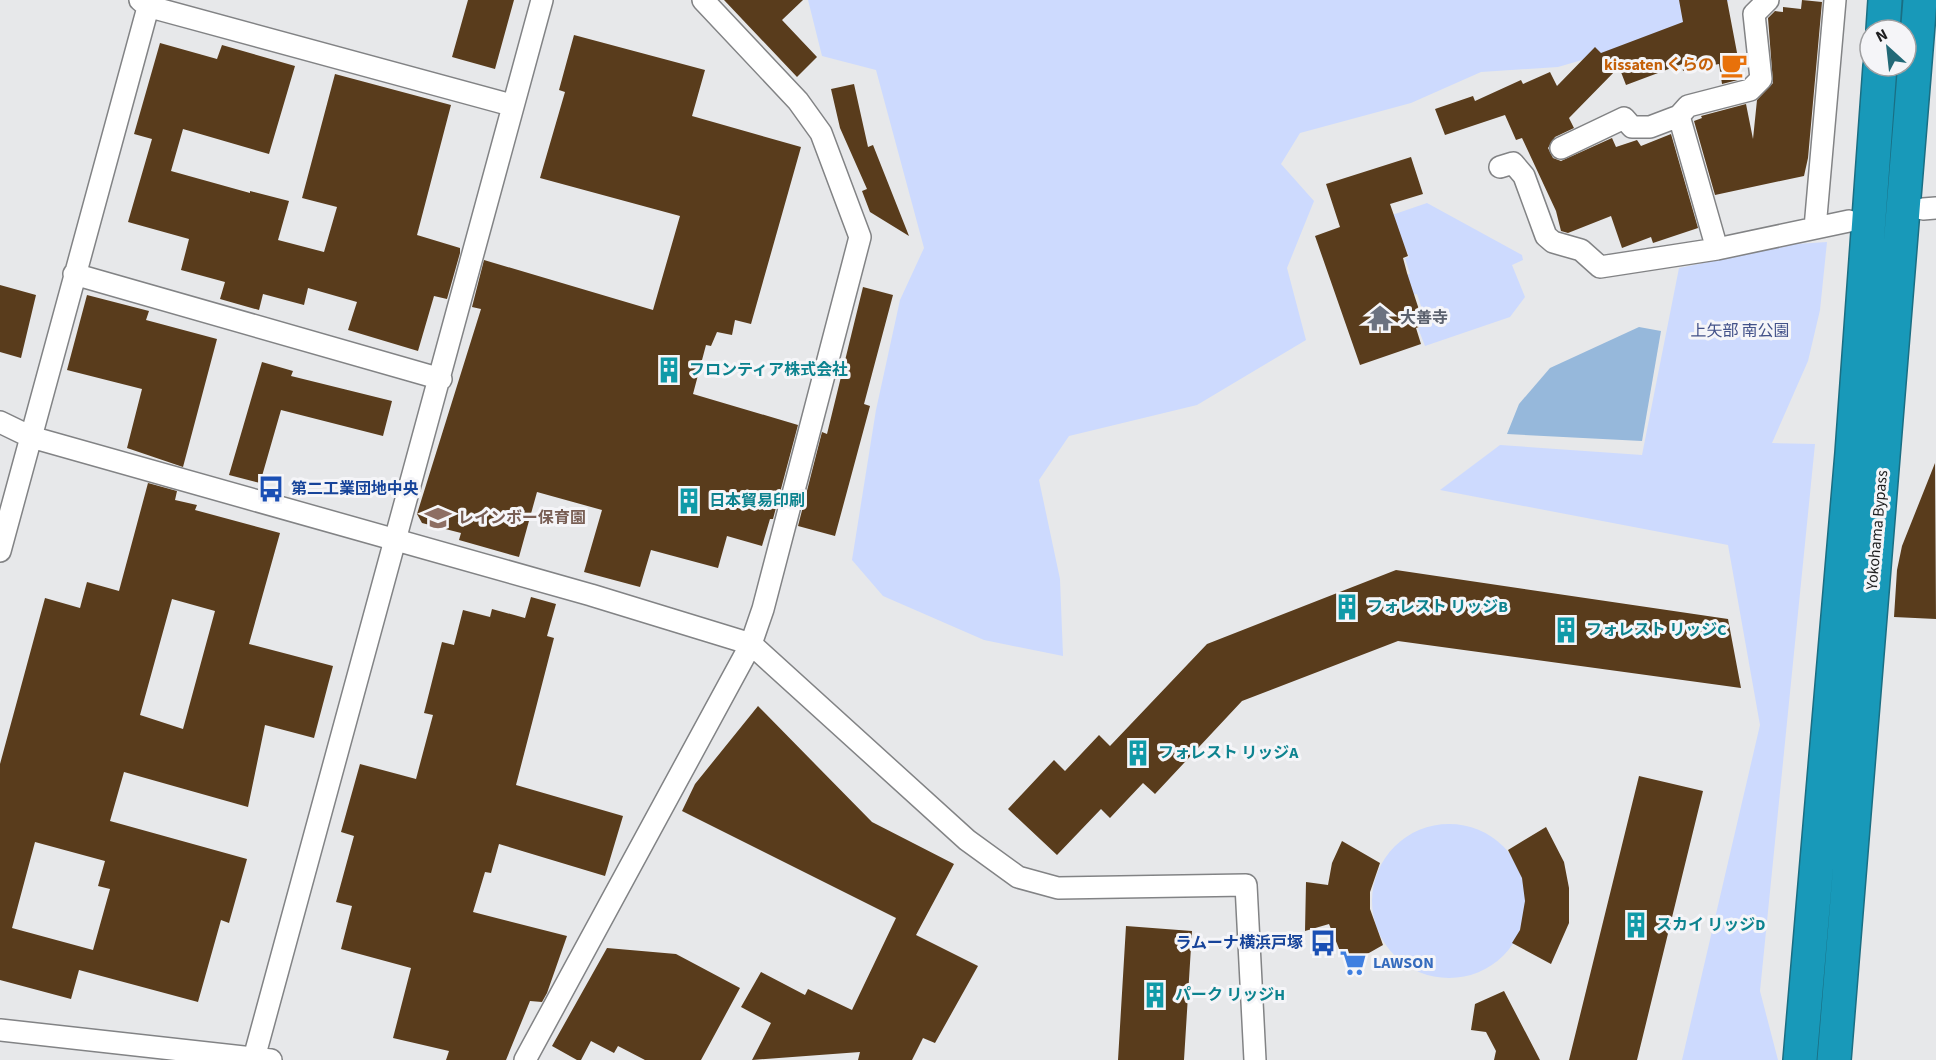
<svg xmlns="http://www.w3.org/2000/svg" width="1936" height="1060" viewBox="0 0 1936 1060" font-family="'Source Sans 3','Noto Sans JP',sans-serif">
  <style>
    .green { fill: #cddafe }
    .water { fill: #96b8db }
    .building { fill: #593c1c; fill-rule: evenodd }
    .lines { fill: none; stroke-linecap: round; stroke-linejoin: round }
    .street-casing { stroke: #828385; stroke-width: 24 }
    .highway-casing { stroke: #1a6e83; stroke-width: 36 }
    .street { stroke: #fff; stroke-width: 21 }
    .highway { stroke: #1899b9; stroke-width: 33 }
    .labels { text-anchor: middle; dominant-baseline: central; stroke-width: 6; stroke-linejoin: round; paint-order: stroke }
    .food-label { font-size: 16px; font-weight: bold; fill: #c56008; stroke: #f5f5f8; text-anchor: end }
    .worship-label { font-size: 16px; font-weight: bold; fill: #5b616d; stroke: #f5f5f8; text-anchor: start }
    .park-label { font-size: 16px; fill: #435289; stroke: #f5f5f8 }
    .culture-label { font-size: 16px; font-weight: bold; fill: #0d838f; stroke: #f5f5f8; text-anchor: start }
    .transit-label { font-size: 16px; font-weight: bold; fill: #164399; stroke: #f5f5f8; text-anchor: start }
    .education-label { font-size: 16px; font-weight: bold; fill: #785e54; stroke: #f5f5f8; text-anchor: start }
    .street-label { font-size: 16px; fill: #1e1e1f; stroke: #f5f5f8 }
    .shop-label { font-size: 16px; font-weight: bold; fill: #366cbe; stroke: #f5f5f8; text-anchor: start }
  </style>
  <rect width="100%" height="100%" fill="#e7e8ea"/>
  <!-- green -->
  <path class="green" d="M 808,0 L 1730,0 L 1654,39 L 1558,67 L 1481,72 L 1411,103 L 1300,133 L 1281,164 L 1314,201 L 1287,268 L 1306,340 L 1197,405 L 1069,436 L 1039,480 L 1060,579 L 1063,656 L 984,640 L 883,596 L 852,560 L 876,410 L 900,300 L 924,248 L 876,70 L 822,56 Z
    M 1427,203 L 1522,255 L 1523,260 L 1512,265 L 1525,297 L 1510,317 L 1425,346 L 1418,328 L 1427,324 L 1417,294 L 1409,296 L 1403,276 L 1410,274 L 1405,258 L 1409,257 L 1392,215 Z
    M 1827,242 L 1820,310 L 1808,361 L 1772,443 L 1815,444 L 1760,991 L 1778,1060 L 1682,1060 L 1760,725 L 1728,545 L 1440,490 L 1500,445 L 1642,455 L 1679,268 L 1796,244 Z
    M1372 901a77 77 0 1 1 154 0a77 77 0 1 1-154 0Z"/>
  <!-- water -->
  <path class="water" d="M 1639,327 L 1661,331 L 1642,441 L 1507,434 L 1519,404 L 1550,368 Z"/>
  <!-- building -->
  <path class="building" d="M 468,0 L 514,0 L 495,69 L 452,57 Z
    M 724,0 L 803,0 L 782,20 L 817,57 L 797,77 Z
    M 1679,0 L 1727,0 L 1742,79 L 1722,84 L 1719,64 L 1683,71 L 1682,64 L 1626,85 L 1619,67 L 1569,118 L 1574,128 L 1555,137 L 1548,148 L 1553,158 L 1561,161 L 1612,138 L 1616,147 L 1637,140 L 1641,146 L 1671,134 L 1698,228 L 1653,243 L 1651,237 L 1622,248 L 1611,216 L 1568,233 L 1561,231 L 1556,211 L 1522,138 L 1516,140 L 1505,115 L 1445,135 L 1435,109 L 1473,96 L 1475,101 L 1521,80 L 1523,84 L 1550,72 L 1557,86 L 1595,47 L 1601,53 L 1683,22 Z
    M 1802,0 L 1822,2 L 1808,158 L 1804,176 L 1715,195 L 1694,121 L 1702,118 L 1701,116 L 1746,104 L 1753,139 L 1757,100 L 1773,83 L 1768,18 L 1775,11 L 1783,12 L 1783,7 L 1801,9 Z
    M 574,35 L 705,70 L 692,116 L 801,147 L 751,324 L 735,320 L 732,335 L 717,332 L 711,346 L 706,345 L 693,394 L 798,425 L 773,519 L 770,519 L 762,546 L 727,536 L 718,568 L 651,550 L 640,587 L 584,572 L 602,510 L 537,492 L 519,557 L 459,540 L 461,533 L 422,523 L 417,514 L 481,309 L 472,307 L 484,260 L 653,310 L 680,216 L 540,178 L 565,92 L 559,90 Z
    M 160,43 L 217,59 L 222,45 L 295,66 L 269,154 L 183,129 L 171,171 L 250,193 L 250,191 L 289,201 L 278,240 L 324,252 L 337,207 L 302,198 L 335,74 L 451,105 L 417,235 L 460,248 L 460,253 L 447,299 L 434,296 L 418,351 L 348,330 L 357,302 L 308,288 L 304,305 L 263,294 L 259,310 L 220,299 L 225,282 L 181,270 L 189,239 L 128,222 L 152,139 L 134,134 Z
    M 854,84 L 868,147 L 873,145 L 909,236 L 870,212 L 862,191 L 867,189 L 840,128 L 831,89 Z
    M 1411,157 L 1423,194 L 1390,204 L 1408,256 L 1403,258 L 1407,273 L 1424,325 L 1416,328 L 1421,344 L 1360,365 L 1315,236 L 1340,227 L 1326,184 Z
    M 0,285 L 36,295 L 21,358 L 0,352 Z
    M 863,287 L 893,295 L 864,404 L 870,406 L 835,536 L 798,526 L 822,432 L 827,434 Z
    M 87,295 L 149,311 L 146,320 L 217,339 L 183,467 L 127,448 L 142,389 L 67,370 Z
    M 262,362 L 293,371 L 291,376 L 392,401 L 383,436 L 281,410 L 260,483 L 229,475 Z
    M 1935,463 L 1936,619 L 1894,617 L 1897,570 L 1902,546 Z
    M 148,483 L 177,491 L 175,500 L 197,505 L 195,510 L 280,533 L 249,644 L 333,666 L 314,738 L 265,725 L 248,807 L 124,772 L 110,821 L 247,859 L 229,923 L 221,920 L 198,1002 L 79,970 L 71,999 L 0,980 L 0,764 L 45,598 L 80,608 L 87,582 L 119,591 ZM 172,599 L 215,611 L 183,729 L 140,715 ZM 35,842 L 105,861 L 98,886 L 110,889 L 93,950 L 12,928 Z
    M 1396,570 L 1728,619 L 1741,688 L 1398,641 L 1242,701 L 1155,794 L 1143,783 L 1110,818 L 1101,809 L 1057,855 L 1008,809 L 1054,760 L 1065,771 L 1099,735 L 1110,746 L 1207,644 Z
    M 531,597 L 556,604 L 547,636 L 554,638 L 516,785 L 623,816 L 605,876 L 499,844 L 491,873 L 485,872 L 473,912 L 567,936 L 547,993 L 542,1002 L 530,1001 L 506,1060 L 446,1060 L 449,1051 L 393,1038 L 411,968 L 341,949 L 352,906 L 336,902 L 354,836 L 341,832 L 360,764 L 416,779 L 433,715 L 424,713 L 442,642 L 454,645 L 463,610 L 490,617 L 492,609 L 525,618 Z
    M 758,706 L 872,822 L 954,864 L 916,935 L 978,966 L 935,1043 L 923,1038 L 912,1060 L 858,1060 L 860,1052 L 752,1060 L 771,1023 L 741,1007 L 761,972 L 805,995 L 808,989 L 852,1010 L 896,918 L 682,811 L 695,784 Z
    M 1639,776 L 1703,791 L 1637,1060 L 1569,1060 Z
    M 1546,827 L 1564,862 L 1569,888 L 1569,923 L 1551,964 L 1512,943 L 1520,930 L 1525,901 L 1522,878 L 1508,850 Z
    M 1342,841 L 1380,863 L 1370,892 L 1370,909 L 1383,945 L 1346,966 L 1329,924 L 1305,931 L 1306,882 L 1328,885 L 1332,863 Z
    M 1126,926 L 1192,931 L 1184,1060 L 1118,1060 Z
    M 607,948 L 676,954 L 740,988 L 701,1060 L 645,1060 L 618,1046 L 614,1053 L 591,1041 L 581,1060 L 577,1060 L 552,1046 Z
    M 1504,991 L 1540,1060 L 1494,1060 L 1496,1051 L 1486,1032 L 1471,1030 L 1475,1004 Z"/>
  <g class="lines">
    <!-- street casing -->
    <g class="street-casing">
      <path id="street" d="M 140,0 L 147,6 L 511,105
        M 1679,116 L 1717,249
        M 1561,148 L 1624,118 L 1632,127 L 1650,127 L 1679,116 L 1688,106 L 1750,90 L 1761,79 L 1754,14 L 1768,0
        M 1500,167 L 1513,163 L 1524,176 L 1546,236 L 1553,242 L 1581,250 L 1600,267 L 1717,249 L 1849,221
        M 1923,209 L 1936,208
        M 1815,228 L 1835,0
        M 74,274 L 441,379
        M 0,422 L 31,437 L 591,595 L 751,644 L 967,840 L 1018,877 L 1058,888 L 1246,885 L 1255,1060
        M 0,551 L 150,0
        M 0,1030 L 271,1060
        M 254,1058 L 542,0
        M 525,1060 L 751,644 L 763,609 L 860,237 L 821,133 L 798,101 L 703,0"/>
    </g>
    <!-- highway casing -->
    <g class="highway-casing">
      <path id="highway" d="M 1883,30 L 1885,0
        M 1800,1060 L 1852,453 L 1880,66
        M 1834,1060 L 1920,0"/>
    </g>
    <!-- street -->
    <use href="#street" class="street"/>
    <!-- highway -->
    <use href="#highway" class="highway"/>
  </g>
  <!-- icons -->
  <defs>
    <g id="cafe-bare" transform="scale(2.07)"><path d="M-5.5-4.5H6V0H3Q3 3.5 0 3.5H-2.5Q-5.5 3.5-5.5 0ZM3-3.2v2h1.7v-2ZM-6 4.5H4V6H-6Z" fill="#e8710a" stroke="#f5f5f8" stroke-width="2.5" paint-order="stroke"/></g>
    <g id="temple-bare" transform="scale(2.07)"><path d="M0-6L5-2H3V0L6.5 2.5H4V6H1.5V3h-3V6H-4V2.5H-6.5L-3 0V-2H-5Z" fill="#6b7280" stroke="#f5f5f8" stroke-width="2.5" paint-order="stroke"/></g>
    <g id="building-bare" transform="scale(2.07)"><path d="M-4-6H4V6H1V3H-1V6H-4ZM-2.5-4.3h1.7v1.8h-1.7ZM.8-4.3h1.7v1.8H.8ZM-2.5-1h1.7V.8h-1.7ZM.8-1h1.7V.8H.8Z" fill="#0f9aa8" stroke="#f5f5f8" stroke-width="2.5" paint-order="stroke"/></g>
    <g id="bus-bare" transform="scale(2.07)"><path d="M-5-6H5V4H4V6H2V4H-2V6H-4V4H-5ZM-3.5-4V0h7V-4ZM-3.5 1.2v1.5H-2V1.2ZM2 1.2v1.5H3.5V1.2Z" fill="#1a4fb4" stroke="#f5f5f8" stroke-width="2.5" paint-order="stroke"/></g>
    <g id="school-bare" transform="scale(2.07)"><path d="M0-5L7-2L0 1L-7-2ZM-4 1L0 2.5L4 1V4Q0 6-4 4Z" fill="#8d6e63" stroke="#f5f5f8" stroke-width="2.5" paint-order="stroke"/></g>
    <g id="supermarket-bare" transform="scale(2.07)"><path d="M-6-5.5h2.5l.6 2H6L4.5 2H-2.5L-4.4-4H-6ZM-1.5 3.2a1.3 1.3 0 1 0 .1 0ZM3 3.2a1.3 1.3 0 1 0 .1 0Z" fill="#3f7fe0" stroke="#f5f5f8" stroke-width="2.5" paint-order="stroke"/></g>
  </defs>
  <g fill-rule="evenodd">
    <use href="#cafe-bare" x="1734" y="65"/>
    <use href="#temple-bare" x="1380" y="318"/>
    <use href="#building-bare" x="669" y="370"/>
    <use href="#bus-bare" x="271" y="489"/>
    <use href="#building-bare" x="689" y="501"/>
    <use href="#school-bare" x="438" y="518"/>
    <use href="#building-bare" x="1347" y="607"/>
    <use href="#building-bare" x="1566" y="630"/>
    <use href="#building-bare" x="1138" y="753"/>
    <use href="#building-bare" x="1636" y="925"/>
    <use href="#bus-bare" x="1323" y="943"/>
    <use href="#supermarket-bare" x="1353" y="963"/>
    <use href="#building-bare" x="1155" y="995"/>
  </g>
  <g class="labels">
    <!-- food labels -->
    <g class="food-label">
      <text x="1714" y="65">kissaten くらの</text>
    </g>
    <!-- worship labels -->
    <g class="worship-label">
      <text x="1400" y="318">大善寺</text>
    </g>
    <!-- park labels -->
    <g class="park-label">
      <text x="1740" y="331">上矢部 南公園</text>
    </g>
    <!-- culture labels -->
    <g class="culture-label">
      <text x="689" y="370">フロンティア株式会社</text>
      <text x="709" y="501">日本貿易印刷</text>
      <text x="1367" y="607">フォレスト リッジB</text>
      <text x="1586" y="630">フォレスト リッジC</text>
      <text x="1158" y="753">フォレスト リッジA</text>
      <text x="1656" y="925">スカイ リッジD</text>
      <text x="1175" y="995">パーク リッジH</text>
    </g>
    <!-- transit labels -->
    <g class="transit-label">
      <text x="291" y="489">第二工業団地中央</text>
      <text x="1303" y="943" text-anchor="end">ラムーナ横浜戸塚</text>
    </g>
    <!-- education labels -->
    <g class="education-label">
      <text x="458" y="518">レインボー保育園</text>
    </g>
    <!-- street labels -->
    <g class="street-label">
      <text transform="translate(1877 530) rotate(-85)">Yokohama Bypass</text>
    </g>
    <!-- shop labels -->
    <g class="shop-label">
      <text x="1373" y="963">LAWSON</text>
    </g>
  </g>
  <!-- north arrow -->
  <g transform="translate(1888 48) rotate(333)"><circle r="28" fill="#f5f5f8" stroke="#9f9fa1" stroke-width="1.5"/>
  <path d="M0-4.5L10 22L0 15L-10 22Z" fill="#226977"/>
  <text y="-9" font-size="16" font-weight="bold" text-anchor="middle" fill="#1e1e1f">N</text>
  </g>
</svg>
